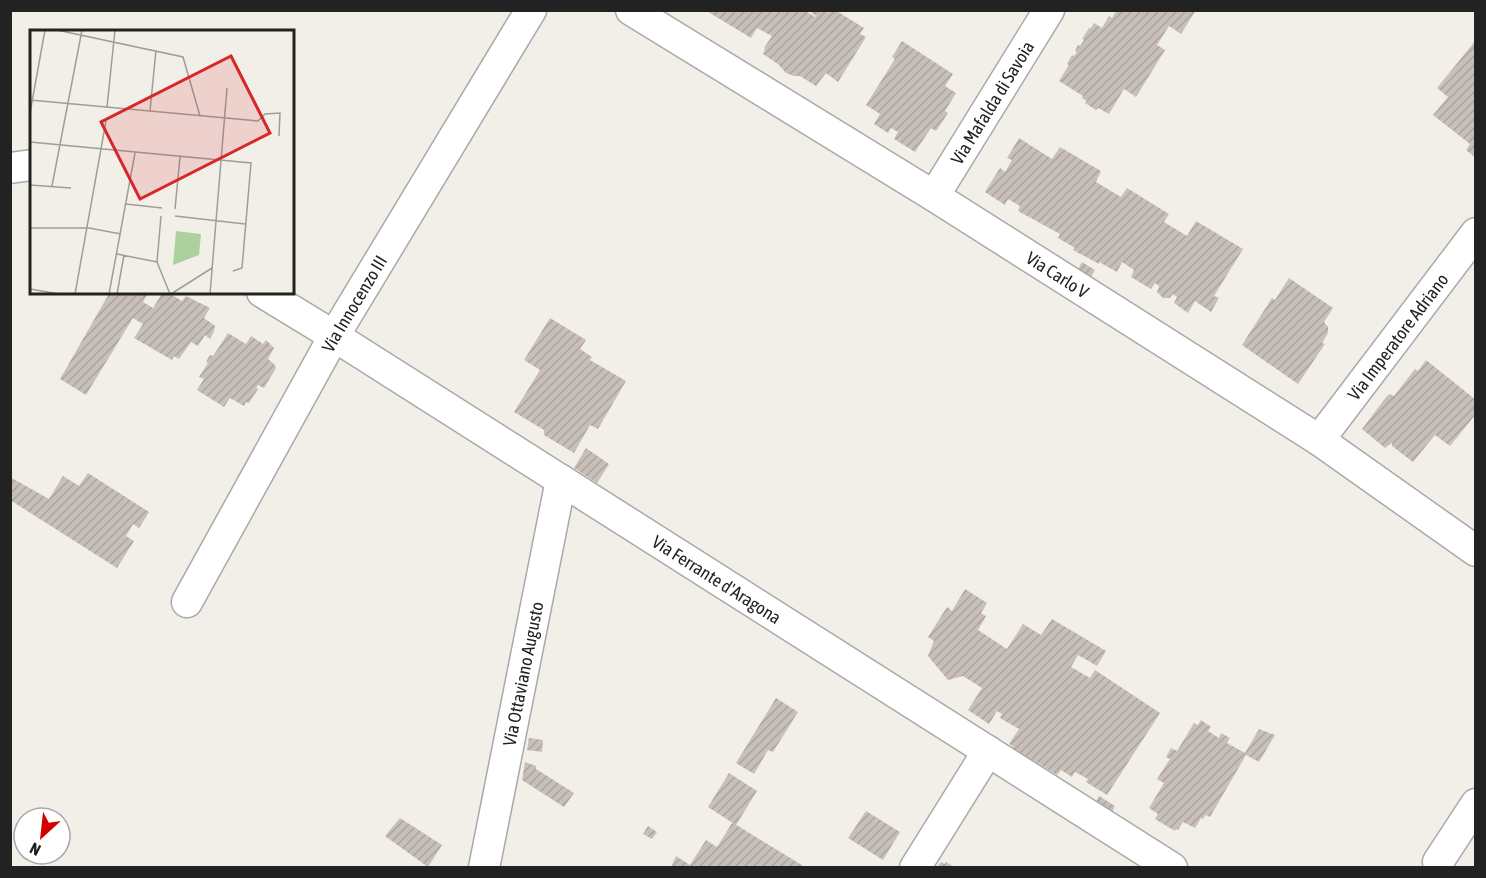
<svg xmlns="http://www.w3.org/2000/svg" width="1486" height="878" viewBox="0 0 1486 878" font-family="'Asap Condensed',sans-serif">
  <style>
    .building { fill: url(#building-hatch) }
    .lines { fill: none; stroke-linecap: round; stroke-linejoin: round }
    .street-casing { stroke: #a9a9a9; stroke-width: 33 }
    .street { stroke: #fff; stroke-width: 30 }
    .labels { text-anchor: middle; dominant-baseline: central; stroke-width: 5; stroke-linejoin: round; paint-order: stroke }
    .street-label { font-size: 18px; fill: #222; stroke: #fff }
    .inset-road { fill: none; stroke: #9f9d99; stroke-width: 1.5 }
    .view { fill: #d62828; fill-opacity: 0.15; stroke: #d62828; stroke-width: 3 }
    .inset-edge { fill: none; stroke: #222; stroke-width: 3 }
  </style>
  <defs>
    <pattern id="building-hatch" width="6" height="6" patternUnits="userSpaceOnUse" patternTransform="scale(1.5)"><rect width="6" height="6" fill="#c7bfb8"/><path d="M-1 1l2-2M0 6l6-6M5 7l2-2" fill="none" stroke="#aba49e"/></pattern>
  </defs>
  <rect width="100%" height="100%" fill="#f2efe9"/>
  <!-- building -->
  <path class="building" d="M 705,10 L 804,10 L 815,17 L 816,16 L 808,10 L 824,10 L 828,13 L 829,10 L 835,10 L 864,28 L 860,34 L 866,37 L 838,82 L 826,73 L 816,86 L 800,76 L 794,76 L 786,73 L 778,64 L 763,54 L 765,49 L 764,48 L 772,36 L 757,28 L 751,38 Z
    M 1117,10 L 1196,10 L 1181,34 L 1169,26 L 1157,45 L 1165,50 L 1136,97 L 1124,89 L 1109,114 L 1098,108 L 1096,110 L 1085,103 L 1087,101 L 1082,98 L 1083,96 L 1059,81 L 1069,65 L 1067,64 L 1072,55 L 1074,56 L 1077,52 L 1075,51 L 1078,45 L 1080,46 L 1084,40 L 1082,39 L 1089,28 L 1091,28 L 1094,23 L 1102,28 L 1109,16 L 1112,18 Z
    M 1476,40 L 1476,158 L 1466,150 L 1470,144 L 1433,115 L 1448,97 L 1437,88 Z
    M 902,41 L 953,74 L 945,86 L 956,93 L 945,111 L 948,113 L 936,131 L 931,128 L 915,152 L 894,139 L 898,132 L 891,128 L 888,133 L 874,124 L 880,114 L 866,105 L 895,59 L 892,57 Z
    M 1019,138 L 1052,159 L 1060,147 L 1101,171 L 1096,182 L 1121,197 L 1127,188 L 1169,214 L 1164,222 L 1187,236 L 1196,221 L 1243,249 L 1214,296 L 1219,298 L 1211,312 L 1195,301 L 1188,313 L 1174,303 L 1177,297 L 1173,294 L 1170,298 L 1163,298 L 1157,292 L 1159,286 L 1155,283 L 1151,289 L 1131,277 L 1134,270 L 1122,262 L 1117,272 L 1099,262 L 1099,264 L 1073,250 L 1075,248 L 1058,238 L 1060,234 L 1018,211 L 1020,206 L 1008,199 L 1005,205 L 985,192 L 1000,168 L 1005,172 L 1012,160 L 1007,158 Z
    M 1082,262 L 1095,270 L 1091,277 L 1078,269 Z
    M 1289,278 L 1333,308 L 1324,322 L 1328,327 L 1328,333 L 1322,343 L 1325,344 L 1298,384 L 1242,345 L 1272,298 L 1275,300 Z
    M 110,292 L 149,292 L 143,302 L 153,308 L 163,292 L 167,292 L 182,301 L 186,296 L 210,308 L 204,318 L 215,326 L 214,331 L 210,339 L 205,335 L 198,346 L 191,342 L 179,359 L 174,356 L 172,360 L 134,338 L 143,324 L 133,318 L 86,395 L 60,379 Z
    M 550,318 L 586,340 L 580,349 L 592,357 L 590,360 L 626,381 L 598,429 L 590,425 L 574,453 L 544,435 L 544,430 L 514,412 L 540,370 L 524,360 Z
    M 228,333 L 246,344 L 251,336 L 263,344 L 266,340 L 274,348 L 268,359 L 274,364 L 276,368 L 264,388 L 258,385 L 256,388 L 258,389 L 249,403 L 246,402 L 244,406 L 230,398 L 224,407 L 197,390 L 204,379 L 199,377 L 208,363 L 206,362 L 210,355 L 213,356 Z
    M 1426,360 L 1476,400 L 1476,414 L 1450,446 L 1435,435 L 1413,462 L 1392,446 L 1392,443 L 1385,448 L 1362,429 L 1387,396 L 1390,394 L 1394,396 L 1415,369 L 1418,371 Z
    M 586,448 L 609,464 L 597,483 L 574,468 Z
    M 88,473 L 149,512 L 139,528 L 133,524 L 126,536 L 134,541 L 117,568 L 10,500 L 10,477 L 49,499 L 63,476 L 79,486 Z
    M 965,589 L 987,603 L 981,613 L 986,616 L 978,630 L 1007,649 L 1023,624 L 1041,635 L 1052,619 L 1106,651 L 1097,666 L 1078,655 L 1071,667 L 1090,678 L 1095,670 L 1160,713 L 1107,795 L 1086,782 L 1088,779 L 1075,772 L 1072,777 L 1061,770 L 1057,775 L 1033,760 L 1030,765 L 1009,751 L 1013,746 L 1009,744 L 1019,729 L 1000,718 L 1002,714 L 997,711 L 989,724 L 968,710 L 982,688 L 963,676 L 948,680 L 928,656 L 934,641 L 928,637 L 947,607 L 952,611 Z
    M 776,698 L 798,712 L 773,752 L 768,750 L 754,774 L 736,763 Z
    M 1201,720 L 1211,727 L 1208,731 L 1219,738 L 1221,733 L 1230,738 L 1227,743 L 1245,753 L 1259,729 L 1275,735 L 1259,762 L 1246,755 L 1210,817 L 1206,815 L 1203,819 L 1201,818 L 1195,828 L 1183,822 L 1178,830 L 1176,829 L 1175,831 L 1155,819 L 1158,814 L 1149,808 L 1164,783 L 1157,779 L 1170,759 L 1166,757 L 1171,748 L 1177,751 L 1194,723 L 1198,725 Z
    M 529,738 L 543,740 L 542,752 L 527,750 Z
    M 525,762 L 536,766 L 536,769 L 574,793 L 564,807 L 522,780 Z
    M 729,773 L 757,791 L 736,825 L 708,807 Z
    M 1099,796 L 1115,806 L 1112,812 L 1096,802 Z
    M 866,811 L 900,832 L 883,860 L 848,838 Z
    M 400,818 L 442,845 L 428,867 L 385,836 Z
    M 732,823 L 738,826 L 805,867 L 671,867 L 676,856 L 690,865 L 706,840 L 717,847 Z
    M 648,826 L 657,832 L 652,839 L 643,834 Z
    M 941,862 L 945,864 L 946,862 L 954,867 L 937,867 Z"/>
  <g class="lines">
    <!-- street casing -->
    <g class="street-casing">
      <g id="street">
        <path id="s1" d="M 631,10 L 934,196 L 1319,440 L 1476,551"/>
        <path d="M 10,168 L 32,165"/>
        <path id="s2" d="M 934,196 L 1049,10"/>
        <path id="s3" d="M 262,292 L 334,336 L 1172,868"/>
        <path id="s4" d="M 1319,440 L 1476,233"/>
        <path id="s5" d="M 187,602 L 334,336 L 531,10"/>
        <path d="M 1438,862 L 1476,804"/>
        <path id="s6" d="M 484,868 L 561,480"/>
        <path d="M 915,868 L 988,751"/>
      </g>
    </g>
    <!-- street -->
    <use href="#street" class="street"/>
  </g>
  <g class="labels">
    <!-- street labels -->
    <g class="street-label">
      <text stroke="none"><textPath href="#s2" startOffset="110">Via Mafalda di Savoia</textPath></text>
      <text stroke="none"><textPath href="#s1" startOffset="502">Via Carlo V</textPath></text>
      <text stroke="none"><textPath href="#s5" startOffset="342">Via Innocenzo III</textPath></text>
      <text stroke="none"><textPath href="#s4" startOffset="130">Via Imperatore Adriano</textPath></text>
      <text stroke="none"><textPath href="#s3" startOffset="538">Via Ferrante d'Aragona</textPath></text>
      <text stroke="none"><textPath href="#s6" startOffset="198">Via Ottaviano Augusto</textPath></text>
    </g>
  </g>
  <!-- overview -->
  <g transform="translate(30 30)">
    <rect width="264" height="264" fill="#f2efe9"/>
    <path d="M 146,201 L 171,204 L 169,225 L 143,235 Z" fill="#add19e"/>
    <path class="inset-road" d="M 27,0 L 153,27 L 170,86M 0,70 L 228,91 L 235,84 L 250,83 L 249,106M 77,77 L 85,0M 120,81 L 126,20M 0,83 L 15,0M 0,112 L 221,133 L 212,238 L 203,241M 0,155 L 41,158M 22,156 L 52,0M 96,174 L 132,178M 145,179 L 150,127M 131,186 L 127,232 L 140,264M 145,186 L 215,194M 0,198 L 59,198 L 91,204M 87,224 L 127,232M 0,259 L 29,264M 45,264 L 76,91M 79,264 L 105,123M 87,264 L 94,225M 141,264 L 182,238M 180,264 L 197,58"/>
    <path class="view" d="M 201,26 L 240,103 L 110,169 L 71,92 Z"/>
    <rect width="264" height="264" class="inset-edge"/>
  </g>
  <!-- border -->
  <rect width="1486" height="878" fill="none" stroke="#222222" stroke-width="24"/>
  <!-- north arrow -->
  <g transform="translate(42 836) rotate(207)"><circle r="28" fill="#ffffff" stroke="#a7a7a7" stroke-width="1.5"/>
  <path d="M0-4.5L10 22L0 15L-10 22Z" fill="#d40000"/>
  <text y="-9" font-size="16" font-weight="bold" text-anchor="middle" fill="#222222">N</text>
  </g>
</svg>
